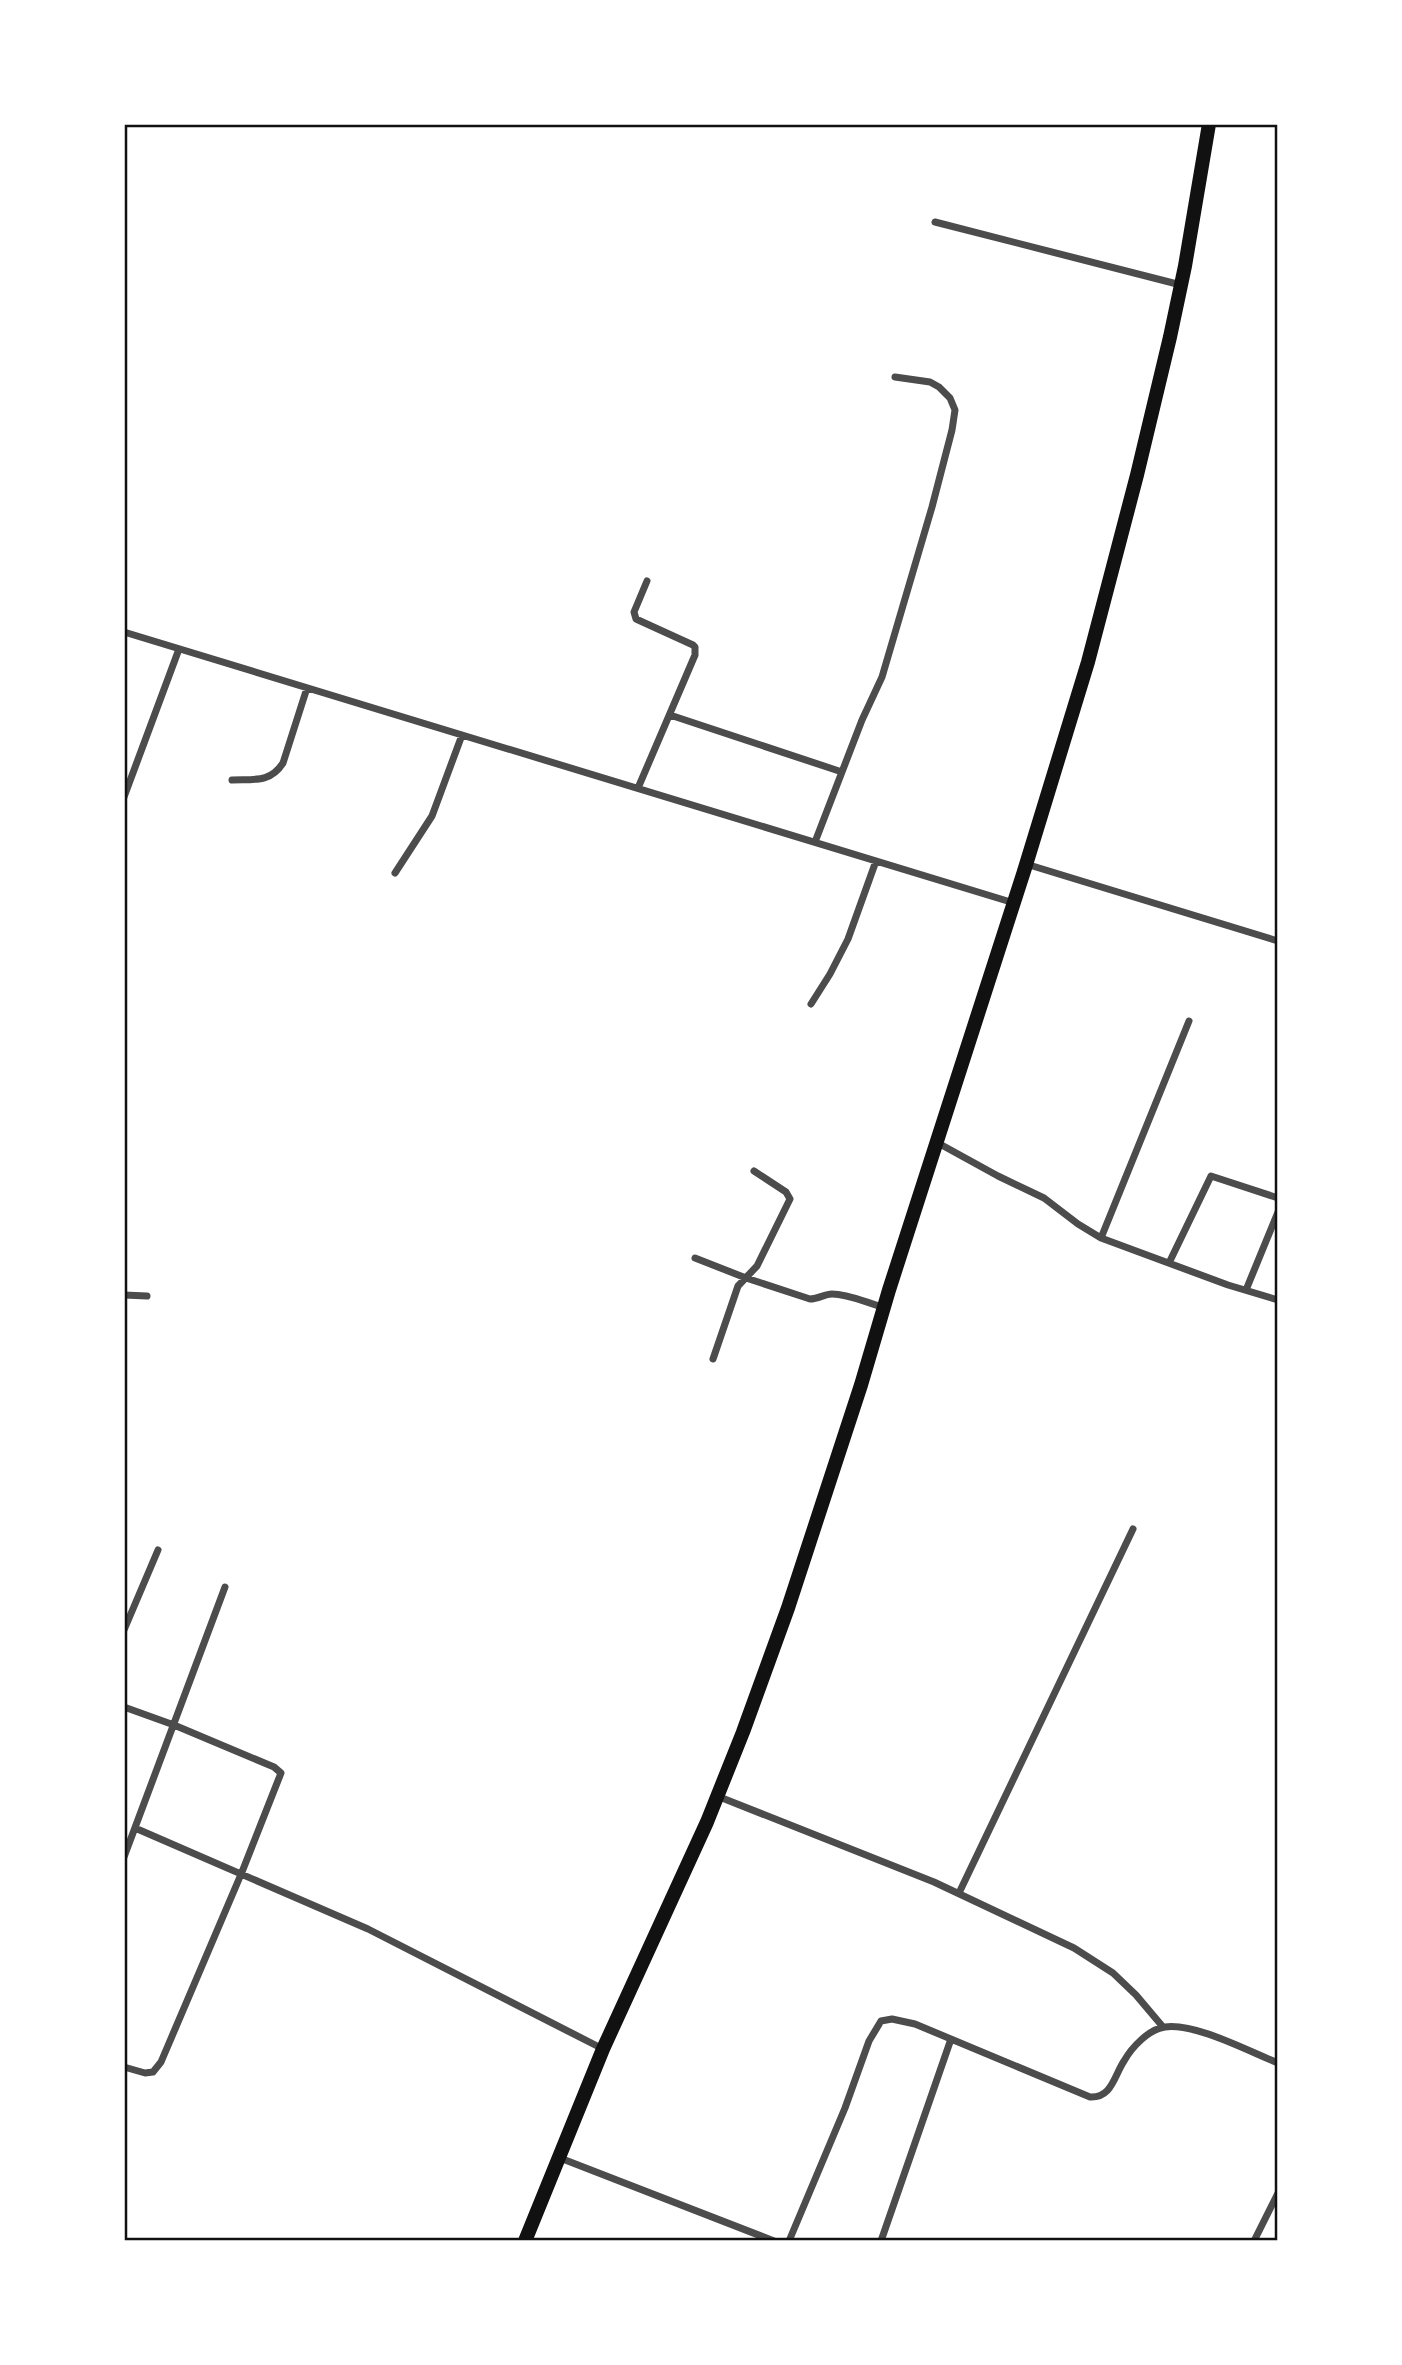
<svg xmlns="http://www.w3.org/2000/svg" width="1402" height="2365" viewBox="0 0 1402 2365" font-family="Quicksand,sans-serif">
  <style>
    .lines { fill: none; stroke-linecap: round; stroke-linejoin: round }
    .minor { stroke: #4c4c4c; stroke-width: 7 }
    .primary { stroke: #111; stroke-width: 14 }
    .neatline { fill: none; stroke: #111; stroke-width: 2.5 }
  </style>
  <rect width="100%" height="100%" fill="#fff"/>
  <g class="lines">
    <!-- minor -->
    <path class="minor" d="M 935,222 L 1181,285
      M 124,632 L 1014,903
      M 670,715 L 842,772
      M 232,780 C 254,779 270,783 283,763 L 307,688
      M 638,788 L 695,655 L 695,647 L 693,645 L 636,619 L 634,612 L 647,581
      M 124,797 L 179,649
      M 815,842 L 862,720 L 882,677 L 932,507 L 952,430 L 955,410 L 950,398 L 939,387 L 930,382 L 895,377
      M 1026,864 L 1278,941
      M 395,873 L 432,816 L 462,735
      M 811,1004 L 830,974 L 848,939 L 876,861
      M 938,1143 L 998,1176 L 1044,1198 L 1078,1224 L 1101,1238 L 1228,1285 L 1278,1300
      M 1101,1238 L 1189,1021
      M 695,1258 L 746,1278 L 810,1299 C 819,1299 824,1294 832,1294 C 849,1294 867,1303 883,1307
      M 1169,1263 L 1211,1176 L 1278,1198
      M 1246,1290 L 1278,1212
      M 124,1295 L 147,1296
      M 713,1359 L 738,1286 L 757,1266 L 790,1199 L 786,1192 L 754,1171
      M 124,1630 L 158,1550
      M 124,1707 L 174,1725 L 274,1767 L 281,1773 L 242,1872 L 161,2062 L 153,2072 L 145,2073 L 124,2067
      M 717,1796 L 934,1882 L 1074,1948 L 1113,1973 L 1136,1995 L 1163,2027
      M 135,1828 L 368,1929 L 603,2049
      M 124,1857 L 225,1587
      M 959,1893 L 1133,1529
      M 560,2158 L 774,2241
      M 789,2241 L 845,2108 L 869,2041 L 881,2021 L 892,2019 L 915,2024 L 1090,2097 C 1112,2098 1114,2076 1124,2061 C 1132,2047 1149,2029 1165,2027 C 1196,2023 1248,2051 1278,2063
      M 881,2241 L 951,2039
      M 1254,2241 L 1278,2193"/>
    <!-- primary -->
    <path class="primary" d="M 525,2241 L 603,2049 L 707,1822 L 743,1732 L 788,1608 L 861,1385 L 889,1290 L 1025,868 L 1088,662 L 1137,475 L 1170,337 L 1185,266 L 1209,124"/>
  </g>
  <!-- border -->
  <rect width="1402" height="2365" fill="none" stroke="#ffffff" stroke-width="252"/>
  <rect x="126" y="126" width="1150" height="2113" class="neatline"/>
</svg>
